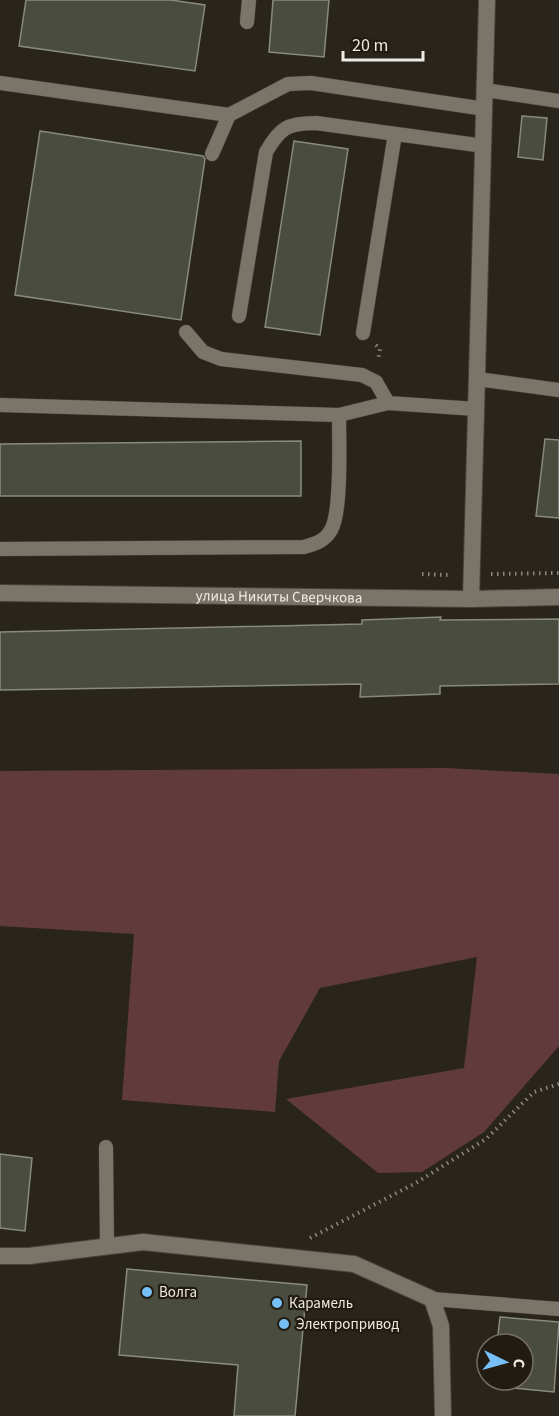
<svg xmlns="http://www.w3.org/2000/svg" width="559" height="1416" viewBox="0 0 559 1416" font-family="'Source Sans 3',sans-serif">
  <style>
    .green { fill: #613a3e }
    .building { fill: #4b4c40; stroke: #888a7d; stroke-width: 1.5 }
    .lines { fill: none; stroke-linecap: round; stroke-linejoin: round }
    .service-casing { stroke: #48433b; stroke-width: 15 }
    .minor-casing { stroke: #48433b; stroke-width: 18 }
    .path { stroke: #8c8780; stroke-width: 4; stroke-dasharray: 1.5 4.5; stroke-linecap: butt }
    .service { stroke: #7b7469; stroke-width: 14 }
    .minor { stroke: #7b7469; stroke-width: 16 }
    .poi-dot { fill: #77bff7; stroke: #211b12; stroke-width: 2 }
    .labels { text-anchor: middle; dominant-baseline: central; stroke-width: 4.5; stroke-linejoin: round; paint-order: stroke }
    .street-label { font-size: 15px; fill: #eeeae4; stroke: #211b12 }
    .poi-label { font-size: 15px; fill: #eeeae4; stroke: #211b12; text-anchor: start }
  </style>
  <rect width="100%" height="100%" fill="#2a251c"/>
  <!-- green -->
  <path class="green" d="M 446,768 L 559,774 L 559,1046 L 484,1132 L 422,1172 L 378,1173 L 286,1099 L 464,1068 L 477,957 L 320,988 L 279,1061 L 275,1112 L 122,1100 L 134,934 L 0,926 L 0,771 Z"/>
  <!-- building -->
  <path class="building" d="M 26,0 L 171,0 L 205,5 L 195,71 L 19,46 Z
    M 273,0 L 329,0 L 324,57 L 269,52 Z
    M 522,116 L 547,118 L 543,160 L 518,157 Z
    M 40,131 L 203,156 L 205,159 L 181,320 L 15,295 Z
    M 294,141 L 348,149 L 320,335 L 265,327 Z
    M 545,439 L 559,440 L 559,518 L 536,516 Z
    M 301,441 L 301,496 L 0,496 L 0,444 Z
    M 441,617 L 440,620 L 559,619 L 559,684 L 440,686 L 440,694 L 360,697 L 361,684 L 0,690 L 0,632 L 362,624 L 362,620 Z
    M 0,1154 L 32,1158 L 25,1231 L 0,1228 Z
    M 127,1269 L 307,1285 L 295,1416 L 234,1416 L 238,1365 L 119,1355 Z
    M 500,1317 L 559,1322 L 554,1392 L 494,1386 L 494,1380 L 523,1380 L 523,1344 L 497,1344 Z"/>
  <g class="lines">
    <!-- service casing -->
    <g class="service-casing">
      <path id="service" d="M 247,22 L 249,0
        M 0,83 L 229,115 L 288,84 L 311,83 L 485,109
        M 485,90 L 559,101
        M 212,154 L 229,115
        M 239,316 L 266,152 C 280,128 287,123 316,123 L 484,146
        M 186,332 L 203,352 L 221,359 L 362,375 L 376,382 L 388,403
        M 363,333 L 395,134
        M 477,379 L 559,390
        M 0,405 L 339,415 L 388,403 L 476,409
        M 0,549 L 304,547 C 315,544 325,541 331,530 C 342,512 339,439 339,415
        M 106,1147 L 107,1246
        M 432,1299 L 559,1309"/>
    </g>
    <!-- minor casing -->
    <g class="minor-casing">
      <g id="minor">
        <path id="s1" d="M 0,593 L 471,599 L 559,597"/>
        <path d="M 471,599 L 487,0"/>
        <path d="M 0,1256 L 29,1256 L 143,1242 L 354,1264 L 432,1299 L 441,1326 L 443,1416"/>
      </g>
    </g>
    <!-- path -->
    <path class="path" d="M 376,345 L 380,349 L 378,360
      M 422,574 L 450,575
      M 491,574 L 559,573
      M 310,1238 L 414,1184 L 486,1139 L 534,1092 L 559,1084"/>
    <!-- service -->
    <use href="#service" class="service"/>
    <!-- minor -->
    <use href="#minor" class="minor"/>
  </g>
  <!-- markers -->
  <g class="poi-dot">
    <circle cx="147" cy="1292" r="6"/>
    <circle cx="277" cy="1303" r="6"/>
    <circle cx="284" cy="1324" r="6"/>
  </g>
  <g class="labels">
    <!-- street labels -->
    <g class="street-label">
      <text stroke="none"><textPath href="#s1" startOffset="279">улица Никиты Сверчкова</textPath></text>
    </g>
    <!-- poi labels -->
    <g class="poi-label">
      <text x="159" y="1292">Волга</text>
      <text x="289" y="1303">Карамель</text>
      <text x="296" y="1324">Электропривод</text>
    </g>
  </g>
  <!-- north arrow -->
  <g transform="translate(505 1362) rotate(95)"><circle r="28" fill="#211b12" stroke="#736e66" stroke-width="1.5"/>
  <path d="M0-4.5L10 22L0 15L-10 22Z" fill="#77bff7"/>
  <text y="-9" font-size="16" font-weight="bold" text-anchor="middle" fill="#eeeae4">С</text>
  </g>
  <!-- scale -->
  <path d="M343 51v9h80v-9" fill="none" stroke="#eeeae4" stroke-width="3"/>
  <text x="352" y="51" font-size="18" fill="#eeeae4" stroke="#211b12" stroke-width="4.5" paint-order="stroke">20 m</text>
</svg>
